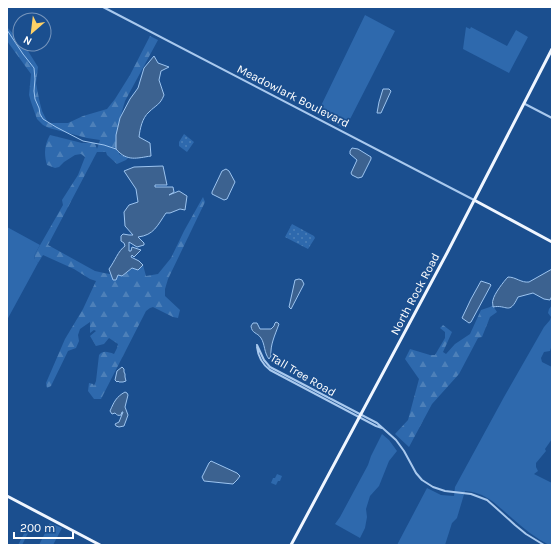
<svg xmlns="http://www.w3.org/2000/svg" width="559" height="552" viewBox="0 0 559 552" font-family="Karla,sans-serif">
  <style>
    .green { fill: #2e69ad }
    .forest { fill: url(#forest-firs) }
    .park { fill: url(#park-dots) }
    .water { fill: #3c6290; stroke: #9cc4f0 }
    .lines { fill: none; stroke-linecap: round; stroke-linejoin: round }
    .stream { stroke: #9cc4f0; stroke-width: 1 }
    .minor { stroke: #a9c9ee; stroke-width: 2 }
    .major { stroke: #f0f6ff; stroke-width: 3 }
    .labels { text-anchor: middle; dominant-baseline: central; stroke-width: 3.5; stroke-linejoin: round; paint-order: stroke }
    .street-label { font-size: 12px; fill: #fff; stroke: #1b4f8f }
  </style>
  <defs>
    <pattern id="forest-firs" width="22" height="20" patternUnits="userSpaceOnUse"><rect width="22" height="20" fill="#2e69ad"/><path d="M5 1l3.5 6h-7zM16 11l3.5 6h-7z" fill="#4d80b9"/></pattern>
    <pattern id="park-dots" width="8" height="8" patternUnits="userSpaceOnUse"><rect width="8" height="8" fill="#2e69ad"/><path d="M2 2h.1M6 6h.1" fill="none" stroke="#4d80b9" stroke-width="1.8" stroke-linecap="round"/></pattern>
  </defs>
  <rect width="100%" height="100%" fill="#1b4f8f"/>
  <!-- green -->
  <path class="green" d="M 365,15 L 395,31 L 345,129 L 317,114 Z
    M 466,27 L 470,29 L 471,27 L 507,46 L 516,30 L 528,37 L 509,73 L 463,49 Z
    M 7,227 L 40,245 L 35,254 L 34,259 L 38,263 L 7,320 Z
    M 552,305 L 552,349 L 551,348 L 550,351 L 544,352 L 541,358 L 542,362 L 552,367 L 552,439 L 545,449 L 546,451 L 536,463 L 536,467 L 538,471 L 534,474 L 552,483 L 552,545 L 549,545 C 536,538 524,529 513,519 C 496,505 488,493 465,491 L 457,518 L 452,523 L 445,545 L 397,545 L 427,488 L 441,495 L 454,496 L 455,487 L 504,397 L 544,327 L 550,320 L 551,317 L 548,313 L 549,309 Z
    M 382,434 L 389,440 L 397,451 L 389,461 L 379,486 L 370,496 L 366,509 L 367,517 L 365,528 L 360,538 L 335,524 L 340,517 L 368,465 L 371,456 Z
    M 277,474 L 282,476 L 280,481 L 278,481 L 276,485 L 271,483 L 273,478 L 275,478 Z
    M 50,523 L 62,528 L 53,545 L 39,545 Z"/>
  <!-- forest -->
  <path class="forest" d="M 7,27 L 18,39 L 20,37 L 20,44 L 27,44 L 28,51 L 38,67 L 36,83 L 39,99 L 42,111 L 48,123 L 68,123 L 83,116 L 107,109 L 115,99 L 130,75 L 150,36 L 158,40 L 125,101 L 120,118 L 119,154 L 128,158 L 126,160 L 117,164 L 107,155 L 106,152 L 97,152 L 48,245 L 95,271 L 104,273 L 122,276 L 136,266 L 143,265 L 146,276 L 158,274 L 171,258 L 184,231 L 203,197 L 205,202 L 168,279 L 165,289 L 165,296 L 180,310 L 178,318 L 173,317 L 153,307 L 150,308 L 146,311 L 101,399 L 94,399 L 88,391 L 89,383 L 93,384 L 94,386 L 96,381 L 99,355 C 103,350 108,352 114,354 L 117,348 L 118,344 L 109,338 L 104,344 L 96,346 L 90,336 L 96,331 L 94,330 L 90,333 L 90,322 L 80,329 L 78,335 L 79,341 L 76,348 L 68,351 L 51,386 L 47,388 L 46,383 L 65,339 L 83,309 L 96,281 L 90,279 L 74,269 L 43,255 L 38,263 L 34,260 L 35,254 L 63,205 L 62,200 L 78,175 L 85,157 L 81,154 L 75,155 L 64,162 L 59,167 L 55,168 L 47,165 C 44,155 44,145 50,135 L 82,143 L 95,143 L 97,149 L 100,140 L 87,138 L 49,128 L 43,125 L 37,119 L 31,102 L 29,95 L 31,74 L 7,41 Z
    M 493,306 L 497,312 L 490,317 L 482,337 L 478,338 L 459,374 L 432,404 L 409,447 L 395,434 L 408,420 L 419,379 L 405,359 L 410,349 L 430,355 L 435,355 L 445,338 L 445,332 L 440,328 L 443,325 L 452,332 L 443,352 L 446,354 L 455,344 L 470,334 L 481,310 Z
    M 30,529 L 22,545 L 18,545 L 26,530 Z"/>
  <!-- park -->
  <path class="park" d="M 184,134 L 194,142 L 187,152 L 179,146 L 179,142 Z
    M 292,224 L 314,236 L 315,238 L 308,249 L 285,237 Z"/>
  <!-- water -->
  <path class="water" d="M 154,56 L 158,63 L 169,67 L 161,71 L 159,80 L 164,95 C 160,105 156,105 149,112 C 142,118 140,129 139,137 L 150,143 L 151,156 C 137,158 127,162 116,149 L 116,135 L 120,118 L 130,99 L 138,88 L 144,68 Z
    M 383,89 L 389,89 L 391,91 L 381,113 L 377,113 L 379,102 Z
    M 352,148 L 358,149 L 371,157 L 371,159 L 362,177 L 358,178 L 352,175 L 351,173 L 357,160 L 350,154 L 350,151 Z
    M 163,166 L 167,185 L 155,185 L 155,187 L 173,187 L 174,192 L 169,195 L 179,191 L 187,196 L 185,210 L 180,209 L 170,213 L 166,213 C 157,226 154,235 138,237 L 144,243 L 144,245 L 137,247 L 129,242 L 129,251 L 131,251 L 132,247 L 141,250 L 134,257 L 132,255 L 131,257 L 139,261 L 143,265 L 138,270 L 132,268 L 122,276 L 118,275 L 116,280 L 113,280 L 109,269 C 115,261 118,251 125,246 L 124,243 L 121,241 L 121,236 L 123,234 L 129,235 L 133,235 L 125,226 L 124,212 L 129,205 L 138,202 L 136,189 L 124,171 L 134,167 Z
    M 226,169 L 229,171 L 235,182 L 227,199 L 224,200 L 212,194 L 212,192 L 222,171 Z
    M 552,269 L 552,296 L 550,300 L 544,299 L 533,293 L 518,297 C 509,316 507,304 493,307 C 493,304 492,302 493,300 C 494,294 504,281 508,277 C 516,277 521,283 529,282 Z
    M 299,279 L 302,280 L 304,284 L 291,309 L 289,307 L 295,280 Z
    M 481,281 L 490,284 L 491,285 L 471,322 L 469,323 L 462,318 L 471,299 Z
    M 276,322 L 278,323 L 279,324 C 275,335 270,345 271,356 L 269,359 C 264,353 265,344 261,338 C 257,332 252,334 251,326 L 253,323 L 257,323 L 260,329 L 271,329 L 274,326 L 275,323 Z
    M 122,367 L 124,369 L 124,372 L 125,374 L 125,377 L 126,381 L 123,382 L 119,382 L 118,381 L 117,382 L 115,380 L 117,371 Z
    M 125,392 L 127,393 L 128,395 L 125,407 L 128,415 L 124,426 L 119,427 L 116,426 L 115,424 L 119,422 L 123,412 L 122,412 L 121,415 C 118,416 117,415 115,413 L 112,414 L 110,411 C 114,402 116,397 125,392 Z
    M 211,461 L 237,473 L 240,476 L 237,480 L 233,484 L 204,481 L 202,477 L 209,463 Z"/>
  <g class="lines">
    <!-- stream -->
    <path class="stream" d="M 7,30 L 23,54 L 34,68 L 35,79 L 34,91 L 35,99 L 39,108 L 40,114 L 43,119 L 56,127 L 83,141 L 104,145 L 116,149"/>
    <!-- minor -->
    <path class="minor" d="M 103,7 L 474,200
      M 525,104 L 552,118
      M 257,345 L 264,360 L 270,367 L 377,423 L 396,440 L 404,451 L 416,473 L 422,480 L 433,487 L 445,491 L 471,494 L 487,500 L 495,507 L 515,525 L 526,534 L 544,545
      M 257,347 C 258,356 262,364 270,370 L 376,426 L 382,428"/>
    <!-- major -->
    <path class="major" d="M 474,200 L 552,242
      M 7,496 L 100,545
      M 291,545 L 447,253 L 552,49"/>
  </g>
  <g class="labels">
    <!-- street labels -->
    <g class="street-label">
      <text transform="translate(293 96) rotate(27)">Meadowlark Boulevard</text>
      <text transform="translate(415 294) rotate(-62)">North Rock Road</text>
      <text transform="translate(303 375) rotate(30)">Tall Tree Road</text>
    </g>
  </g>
  <!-- border -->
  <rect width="559" height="552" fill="none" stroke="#ffffff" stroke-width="16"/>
  <!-- north arrow -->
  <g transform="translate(32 32) rotate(208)"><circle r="19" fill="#1b4f8f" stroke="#7695bc"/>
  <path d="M0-3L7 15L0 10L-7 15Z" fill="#ffd166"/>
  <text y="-6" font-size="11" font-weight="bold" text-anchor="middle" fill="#ffffff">N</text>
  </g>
  <!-- scale -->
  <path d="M14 532v6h59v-6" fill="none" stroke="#ffffff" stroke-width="2"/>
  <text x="20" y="532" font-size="12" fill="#ffffff" stroke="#1b4f8f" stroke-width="3" paint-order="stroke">200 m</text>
</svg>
